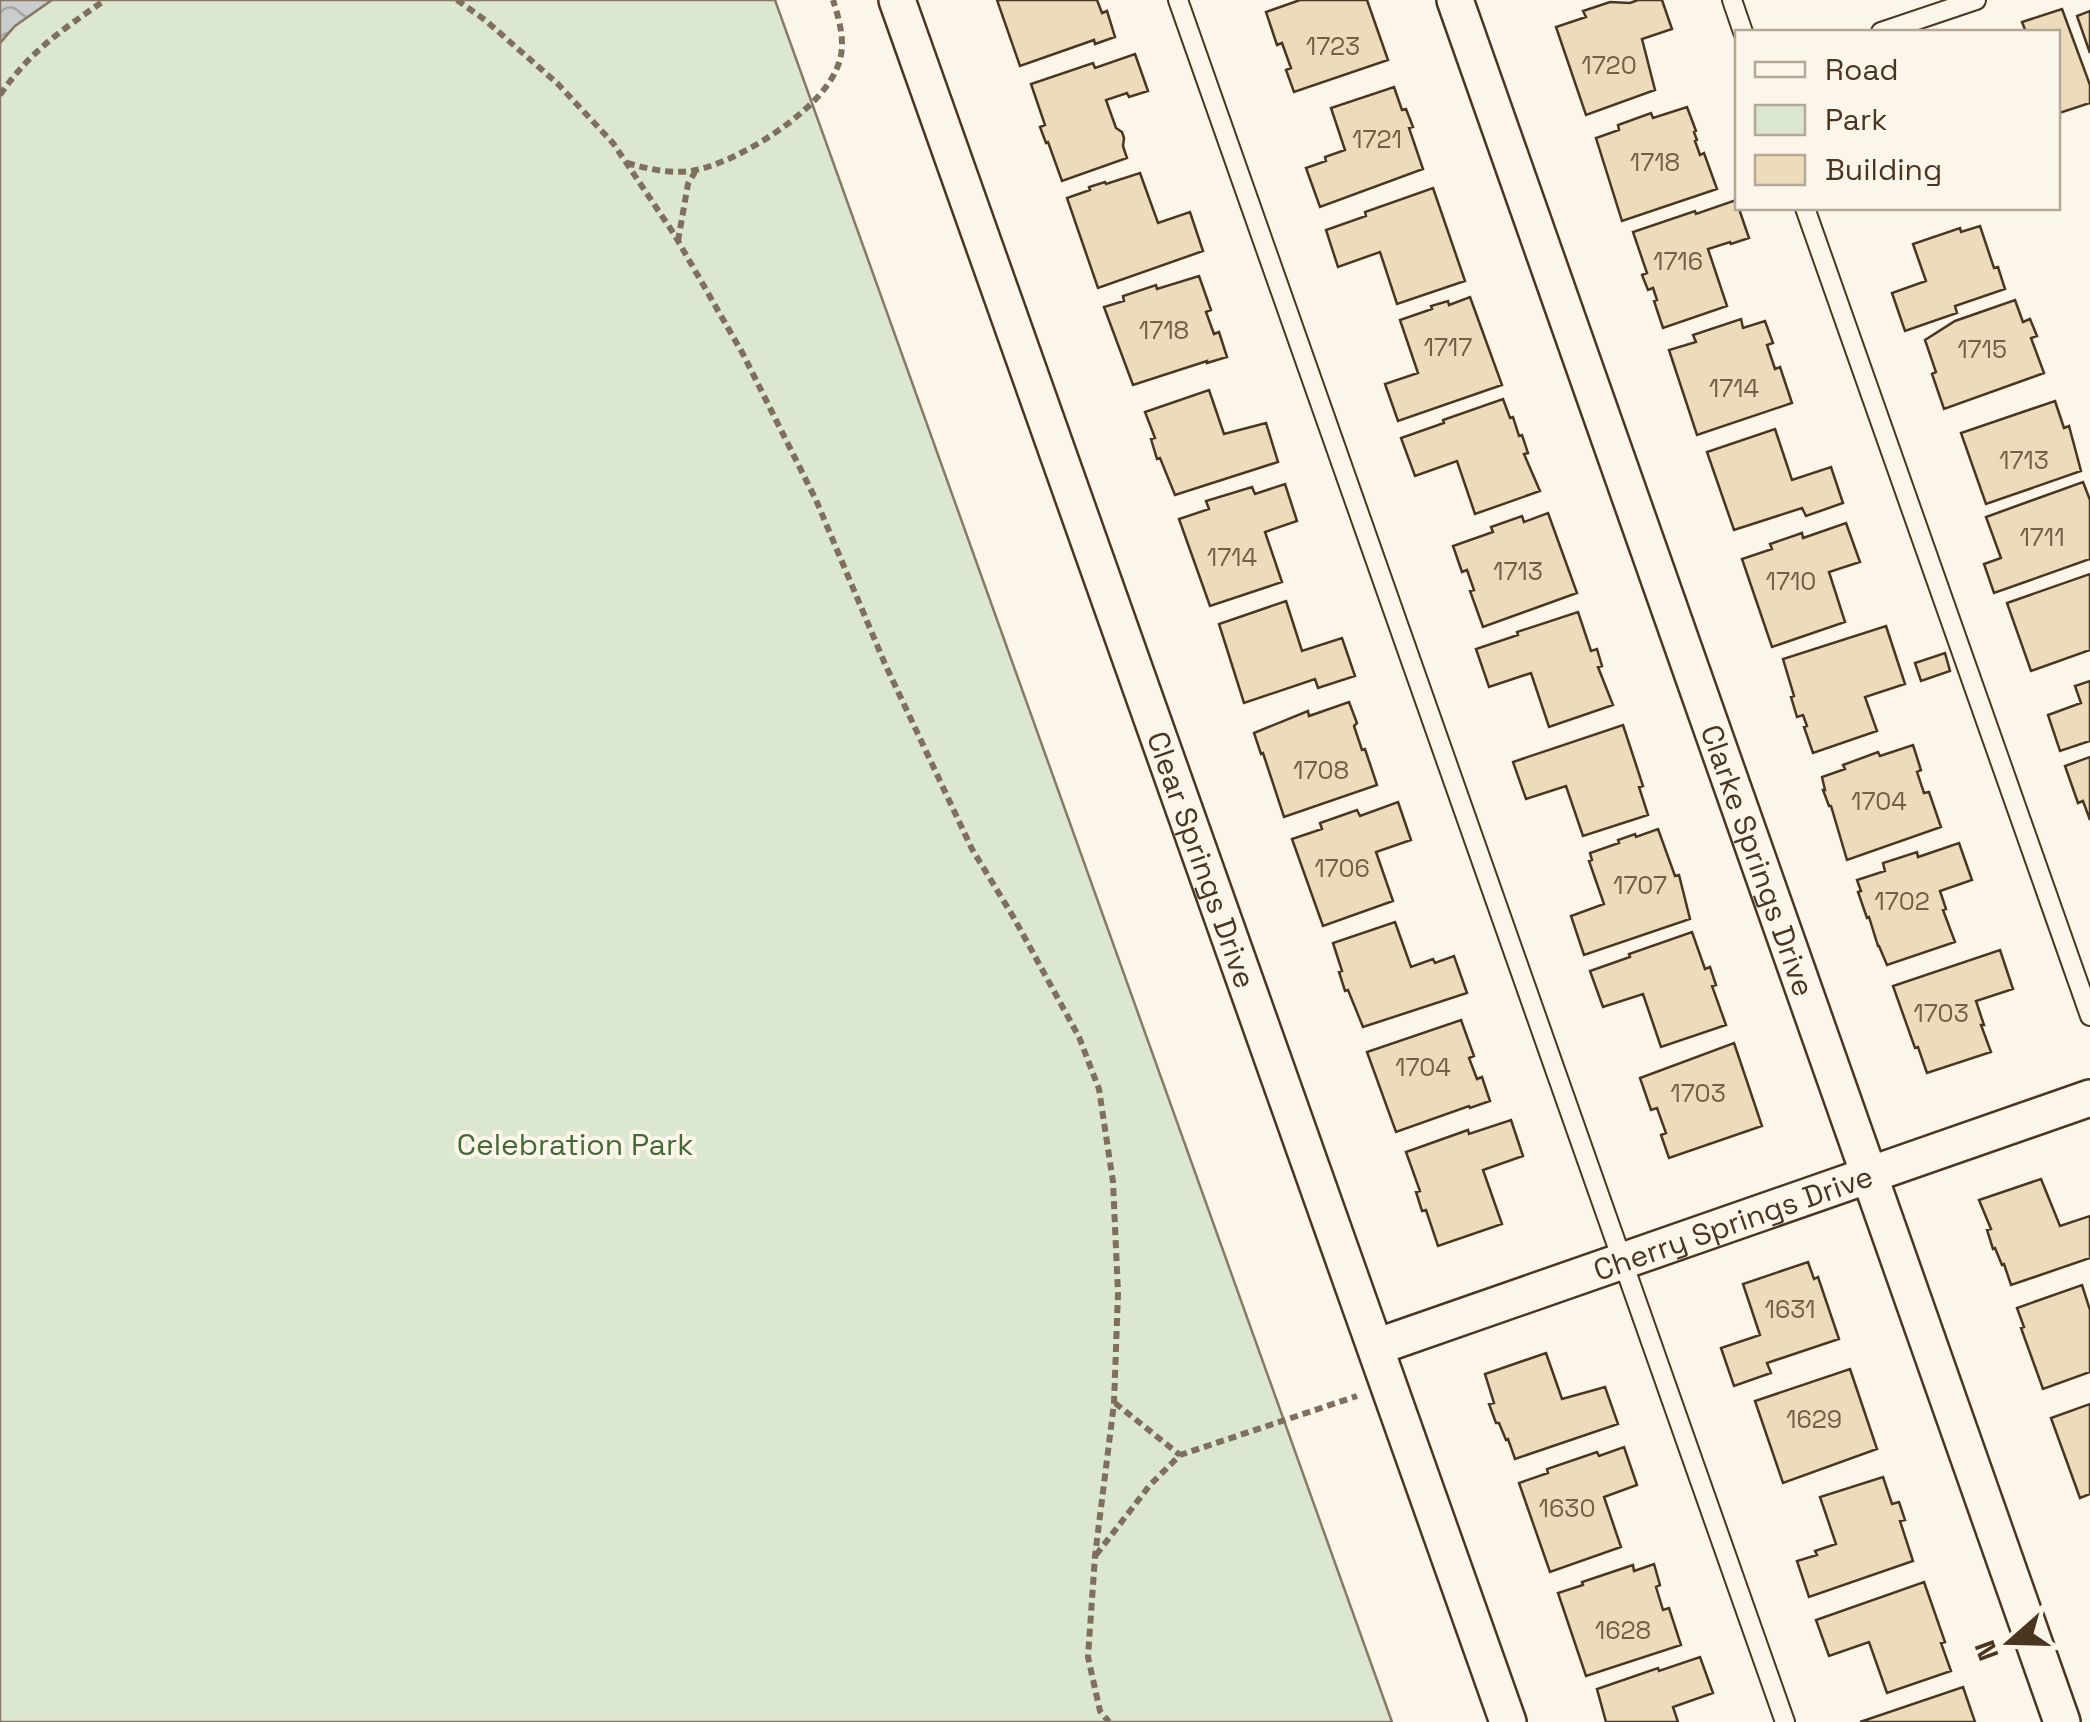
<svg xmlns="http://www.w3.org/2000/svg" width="2090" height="1722" viewBox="0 0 2090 1722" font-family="'Space Grotesk',sans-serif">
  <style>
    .green { fill: #dce7d0; stroke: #887966; stroke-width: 2.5 }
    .water { fill: url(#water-waves); stroke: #887966; stroke-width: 2.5 }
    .building { fill: #ecdcbc; stroke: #4a3520; stroke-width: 2.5 }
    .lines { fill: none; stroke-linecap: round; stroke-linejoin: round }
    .lane-casing { stroke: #4a3520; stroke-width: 22 }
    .street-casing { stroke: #4a3520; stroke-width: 40 }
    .path { stroke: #7f6f5c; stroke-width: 6; stroke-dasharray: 8 5; stroke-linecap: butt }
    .lane { stroke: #fbf6e9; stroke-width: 18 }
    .street { stroke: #fbf6e9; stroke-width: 35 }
    .labels { text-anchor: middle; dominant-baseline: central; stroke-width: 8; stroke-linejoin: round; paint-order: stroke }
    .number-label { font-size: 25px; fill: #725f47 }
    .street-label { font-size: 30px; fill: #4a3520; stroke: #fbf6e9 }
    .park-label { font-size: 30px; fill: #436837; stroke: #fbf6e9 }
  </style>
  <defs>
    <pattern id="water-waves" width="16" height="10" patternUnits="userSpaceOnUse" patternTransform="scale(2.5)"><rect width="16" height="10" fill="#c9cecd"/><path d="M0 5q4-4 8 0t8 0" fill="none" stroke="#a5a8a6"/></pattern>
  </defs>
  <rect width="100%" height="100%" fill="#fbf6e9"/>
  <!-- green -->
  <path class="green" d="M 0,0 L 775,0 L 1392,1722 L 0,1722 Z"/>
  <!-- water -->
  <path class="water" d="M 0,0 L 52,0 L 15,26 L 0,43 Z"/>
  <!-- building -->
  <path class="building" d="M 997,0 L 1097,0 L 1102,13 L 1107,11 L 1115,37 L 1095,44 L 1094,40 L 1020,66 Z
    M 1300,0 L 1367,0 L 1388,60 L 1294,92 L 1286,70 L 1291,68 L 1282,43 L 1277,45 L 1266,12 Z
    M 1638,0 L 1662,0 L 1672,29 L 1642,39 L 1655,90 L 1586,115 L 1556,27 L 1586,17 L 1583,11 L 1610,2 L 1630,3 Z
    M 2062,9 L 2090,85 L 2090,103 L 2059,113 L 2060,117 L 2058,118 L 2058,32 L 2026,32 L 2022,22 Z
    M 2090,11 L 2090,53 L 2077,16 Z
    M 1135,54 L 1148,91 L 1129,97 L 1127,93 L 1106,100 L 1116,128 L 1122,132 L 1124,138 L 1123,146 L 1127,158 L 1062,181 L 1048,142 L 1046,143 L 1040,127 L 1045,125 L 1031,84 L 1093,63 L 1095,68 Z
    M 1394,87 L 1402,110 L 1406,109 L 1413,127 L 1409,128 L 1423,169 L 1320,207 L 1306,168 L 1326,161 L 1325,157 L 1345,150 L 1331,108 Z
    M 1687,107 L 1696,131 L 1694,132 L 1697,140 L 1695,141 L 1700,155 L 1704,153 L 1717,189 L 1622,221 L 1596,138 L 1619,130 L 1618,125 L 1651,113 L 1653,118 Z
    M 1140,173 L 1158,223 L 1190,212 L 1203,251 L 1098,288 L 1067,198 L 1090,190 L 1089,187 L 1105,182 L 1106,184 Z
    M 1433,188 L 1465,281 L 1397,304 L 1380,252 L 1338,267 L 1326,230 L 1366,216 L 1365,212 Z
    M 1736,200 L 1749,238 L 1731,244 L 1730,242 L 1708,249 L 1727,306 L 1663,328 L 1654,301 L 1657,300 L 1653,288 L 1648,290 L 1642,275 L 1647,273 L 1633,232 L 1695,211 L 1696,214 Z
    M 1980,226 L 1994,268 L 1998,267 L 2005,289 L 1955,306 L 1957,313 L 1905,331 L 1892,293 L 1926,281 L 1913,244 L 1960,228 L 1961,232 Z
    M 1199,276 L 1211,310 L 1206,312 L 1214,334 L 1219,332 L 1227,357 L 1207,363 L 1207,361 L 1133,385 L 1104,307 L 1124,301 L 1123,296 L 1156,285 L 1157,289 Z
    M 1470,297 L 1502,385 L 1398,421 L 1385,384 L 1418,373 L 1400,320 L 1432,309 L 1431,306 L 1448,301 L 1449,305 Z
    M 2015,300 L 2023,322 L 2030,319 L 2037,336 L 2031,338 L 2044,373 L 1944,409 L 1932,374 L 1936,372 L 1925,340 L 1955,321 Z
    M 1741,319 L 1743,328 L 1765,321 L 1773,343 L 1767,345 L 1775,369 L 1780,367 L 1792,403 L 1697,435 L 1669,350 L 1696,342 L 1693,335 Z
    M 1209,390 L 1224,434 L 1266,423 L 1278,462 L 1175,495 L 1160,458 L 1157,459 L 1151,439 L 1155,438 L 1145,412 Z
    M 1503,399 L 1510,418 L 1513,417 L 1519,436 L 1522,435 L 1528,453 L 1524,454 L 1540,491 L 1475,514 L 1457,461 L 1415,476 L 1401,438 L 1444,423 L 1443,420 Z
    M 2055,401 L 2064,428 L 2069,426 L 2081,471 L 1986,504 L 1961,433 Z
    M 1775,429 L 1792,480 L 1831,467 L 1843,503 L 1806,516 L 1802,508 L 1734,530 L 1707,452 Z
    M 2083,482 L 2090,500 L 2090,559 L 1994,593 L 1984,564 L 2001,558 L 1986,517 Z
    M 1285,484 L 1297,521 L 1265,532 L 1282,582 L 1210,606 L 1179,519 L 1209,509 L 1206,501 L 1252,487 L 1255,494 Z
    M 1548,513 L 1577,593 L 1483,627 L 1470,591 L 1474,590 L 1467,570 L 1462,572 L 1453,546 L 1493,532 L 1491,527 L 1522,516 L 1524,522 Z
    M 1846,523 L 1860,562 L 1829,572 L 1845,622 L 1772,647 L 1742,559 L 1772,549 L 1770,544 L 1802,533 L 1803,538 Z
    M 2090,574 L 2090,650 L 2031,671 L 2007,603 Z
    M 1286,601 L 1302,651 L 1342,638 L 1355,676 L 1318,688 L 1315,679 L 1244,703 L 1219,624 Z
    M 1578,612 L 1591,651 L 1597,649 L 1602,666 L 1598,667 L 1613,705 L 1549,727 L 1531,673 L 1489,687 L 1476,649 L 1518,635 L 1517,632 Z
    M 1886,626 L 1905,684 L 1865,697 L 1877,731 L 1813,753 L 1804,727 L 1807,726 L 1803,715 L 1797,717 L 1791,697 L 1794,696 L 1783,659 Z
    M 1945,653 L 1950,671 L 1921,681 L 1915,663 Z
    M 2090,681 L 2090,741 L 2060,751 L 2048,715 L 2081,703 L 2075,686 Z
    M 1349,702 L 1357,723 L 1354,726 L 1362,750 L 1365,749 L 1377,785 L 1284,817 L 1263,753 L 1261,754 L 1254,733 L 1308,711 L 1309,716 Z
    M 1623,725 L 1643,786 L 1639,787 L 1648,815 L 1583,836 L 1566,786 L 1526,799 L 1513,762 Z
    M 1913,745 L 1921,770 L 1917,772 L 1924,793 L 1929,792 L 1941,827 L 1847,860 L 1831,806 L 1829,806 L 1823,790 L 1825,790 L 1822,777 L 1845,769 L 1843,765 L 1878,752 L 1880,756 Z
    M 2090,757 L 2090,820 L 2083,801 L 2078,803 L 2065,766 Z
    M 1398,802 L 1411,840 L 1376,852 L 1393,901 L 1323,926 L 1292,839 L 1322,829 L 1320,823 L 1357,810 L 1360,816 Z
    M 1658,829 L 1675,876 L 1679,875 L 1690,919 L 1584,955 L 1571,916 L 1604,904 L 1589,861 L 1592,860 L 1590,853 L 1619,843 L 1618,840 L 1635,834 L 1636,837 Z
    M 1959,843 L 1972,880 L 1940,891 L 1946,909 L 1943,910 L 1955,942 L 1887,965 L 1879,946 L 1878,946 L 1869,917 L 1867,918 L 1858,892 L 1861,891 L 1857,880 L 1885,871 L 1883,863 L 1917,852 L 1918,857 Z
    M 1395,922 L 1411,967 L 1433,959 L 1435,963 L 1454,956 L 1467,993 L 1363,1027 L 1348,990 L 1345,991 L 1339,972 L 1342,971 L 1333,943 Z
    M 1692,932 L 1705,969 L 1710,967 L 1716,985 L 1712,986 L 1726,1025 L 1661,1047 L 1643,994 L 1603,1007 L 1590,971 L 1630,957 L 1629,954 Z
    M 2000,950 L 2013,989 L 1976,1001 L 1984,1025 L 1981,1025 L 1991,1052 L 1927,1073 L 1918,1047 L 1915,1048 L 1893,986 Z
    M 1461,1020 L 1474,1056 L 1469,1058 L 1477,1079 L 1482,1077 L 1490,1101 L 1470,1108 L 1469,1106 L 1396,1132 L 1367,1052 Z
    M 1734,1043 L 1762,1126 L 1669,1158 L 1661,1135 L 1666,1133 L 1657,1108 L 1651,1110 L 1640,1078 Z
    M 1511,1120 L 1523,1156 L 1483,1170 L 1502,1224 L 1438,1246 L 1426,1210 L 1422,1211 L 1416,1192 L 1420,1191 L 1406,1152 L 1468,1130 L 1469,1134 Z
    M 2041,1179 L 2060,1226 L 2090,1216 L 2090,1258 L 2011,1285 L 2004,1264 L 2002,1265 L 1995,1248 L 1993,1249 L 1987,1230 L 1991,1229 L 1979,1200 Z
    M 1808,1262 L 1814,1279 L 1818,1277 L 1839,1339 L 1767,1363 L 1771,1373 L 1734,1386 L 1721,1348 L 1760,1335 L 1743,1284 Z
    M 2082,1285 L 2090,1310 L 2090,1372 L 2043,1389 L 2021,1328 L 2024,1327 L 2017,1308 Z
    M 1546,1353 L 1562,1399 L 1605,1387 L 1618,1424 L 1515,1459 L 1508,1439 L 1506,1440 L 1499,1423 L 1496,1423 L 1489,1404 L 1494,1403 L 1485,1374 Z
    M 1850,1369 L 1877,1449 L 1783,1483 L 1755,1401 Z
    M 2090,1404 L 2090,1494 L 2080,1498 L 2051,1418 Z
    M 1624,1447 L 1637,1485 L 1604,1497 L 1621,1547 L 1550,1572 L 1519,1483 L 1548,1473 L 1547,1469 L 1597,1452 L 1599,1456 Z
    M 1883,1477 L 1892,1504 L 1899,1502 L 1905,1520 L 1900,1521 L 1913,1561 L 1809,1597 L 1797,1561 L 1817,1555 L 1815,1551 L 1836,1544 L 1820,1497 Z
    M 1654,1564 L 1660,1585 L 1656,1587 L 1663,1610 L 1669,1608 L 1681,1645 L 1586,1676 L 1558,1593 L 1583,1585 L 1582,1582 L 1633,1565 L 1634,1571 Z
    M 1924,1582 L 1945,1642 L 1941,1643 L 1951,1671 L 1887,1693 L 1869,1642 L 1829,1656 L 1816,1620 Z
    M 1700,1657 L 1713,1693 L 1673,1707 L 1678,1722 L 1606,1722 L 1597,1689 L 1658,1668 L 1659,1671 Z
    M 1963,1687 L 1975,1722 L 1860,1722 Z"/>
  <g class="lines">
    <!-- lane casing -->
    <g class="lane-casing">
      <path id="lane" d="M 1178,0 L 1785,1722
        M 1732,0 L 1743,32
        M 1881,32 L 1976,0
        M 1805,208 L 2090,1016"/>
    </g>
    <!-- street casing -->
    <g class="street-casing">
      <g id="street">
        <path id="s1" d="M 897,0 L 1508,1722"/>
        <path id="s2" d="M 1455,0 L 2062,1722"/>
        <path id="s3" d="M 1376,1347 L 2090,1098"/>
      </g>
    </g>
    <!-- path -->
    <path class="path" d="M 457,0 L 485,20 L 557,83 L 613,143 L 674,234 L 743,354 L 816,500 L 885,664 L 972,849 L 1014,918 L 1079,1037 L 1099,1089 L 1113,1182 L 1118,1293 L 1114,1403 L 1095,1556 L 1088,1657 L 1100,1711 L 1109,1722
      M 0,95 C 30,51 62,30 105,0
      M 627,163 C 648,169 674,175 696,170 C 740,161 820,111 837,68 C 847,46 840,22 833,0
      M 678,241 L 688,184 L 695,172
      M 1115,1403 L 1180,1455
      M 1096,1555 L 1150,1485 L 1180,1455 L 1357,1396"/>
    <!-- lane -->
    <use href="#lane" class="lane"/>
    <!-- street -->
    <use href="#street" class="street"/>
  </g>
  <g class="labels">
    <!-- number labels -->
    <g class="number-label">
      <text x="1333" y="46">1723</text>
      <text x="1609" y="65">1720</text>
      <text x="1377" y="139">1721</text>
      <text x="1655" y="162">1718</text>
      <text x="1678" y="261">1716</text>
      <text x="1164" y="330">1718</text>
      <text x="1448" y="347">1717</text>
      <text x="1982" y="349">1715</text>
      <text x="1734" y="388">1714</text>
      <text x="2024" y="460">1713</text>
      <text x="2042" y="537">1711</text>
      <text x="1232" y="557">1714</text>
      <text x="1518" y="571">1713</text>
      <text x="1791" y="581">1710</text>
      <text x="1321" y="770">1708</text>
      <text x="1879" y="801">1704</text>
      <text x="1342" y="868">1706</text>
      <text x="1640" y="885">1707</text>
      <text x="1902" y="901">1702</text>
      <text x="1941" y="1013">1703</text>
      <text x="1423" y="1067">1704</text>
      <text x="1698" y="1093">1703</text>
      <text x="1790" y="1309">1631</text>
      <text x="1814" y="1419">1629</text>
      <text x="1567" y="1508">1630</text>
      <text x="1623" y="1630">1628</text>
    </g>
    <!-- street labels -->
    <g class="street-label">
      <text stroke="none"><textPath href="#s1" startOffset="912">Clear Springs Drive</textPath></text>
      <text stroke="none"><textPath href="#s2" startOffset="912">Clarke Springs Drive</textPath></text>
      <text stroke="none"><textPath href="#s3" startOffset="378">Cherry Springs Drive</textPath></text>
    </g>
    <!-- park labels -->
    <g class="park-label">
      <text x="575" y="1144">Celebration Park</text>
    </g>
  </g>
  <!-- legend -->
  <rect x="1735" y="30" width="325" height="180" fill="#fbf6e9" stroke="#b4a999" stroke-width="2.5"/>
  <rect x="1755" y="62" width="50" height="15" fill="#fbf6e9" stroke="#b4a999" stroke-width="2.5"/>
  <text x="1825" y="80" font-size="30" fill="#4a3520">Road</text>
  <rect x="1755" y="105" width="50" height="30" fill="#dce7d0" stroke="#b4a999" stroke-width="2.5"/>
  <text x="1825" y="130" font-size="30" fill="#4a3520">Park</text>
  <rect x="1755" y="155" width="50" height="30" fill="#ecdcbc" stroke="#b4a999" stroke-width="2.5"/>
  <text x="1825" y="180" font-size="30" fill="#4a3520">Building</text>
  <!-- north arrow -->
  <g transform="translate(2010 1642) rotate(250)" stroke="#fbf6e9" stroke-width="8" paint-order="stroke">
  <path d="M0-8L18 38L0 25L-18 38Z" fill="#4a3520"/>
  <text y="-15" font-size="28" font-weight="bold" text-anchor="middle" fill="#4a3520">N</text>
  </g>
</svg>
